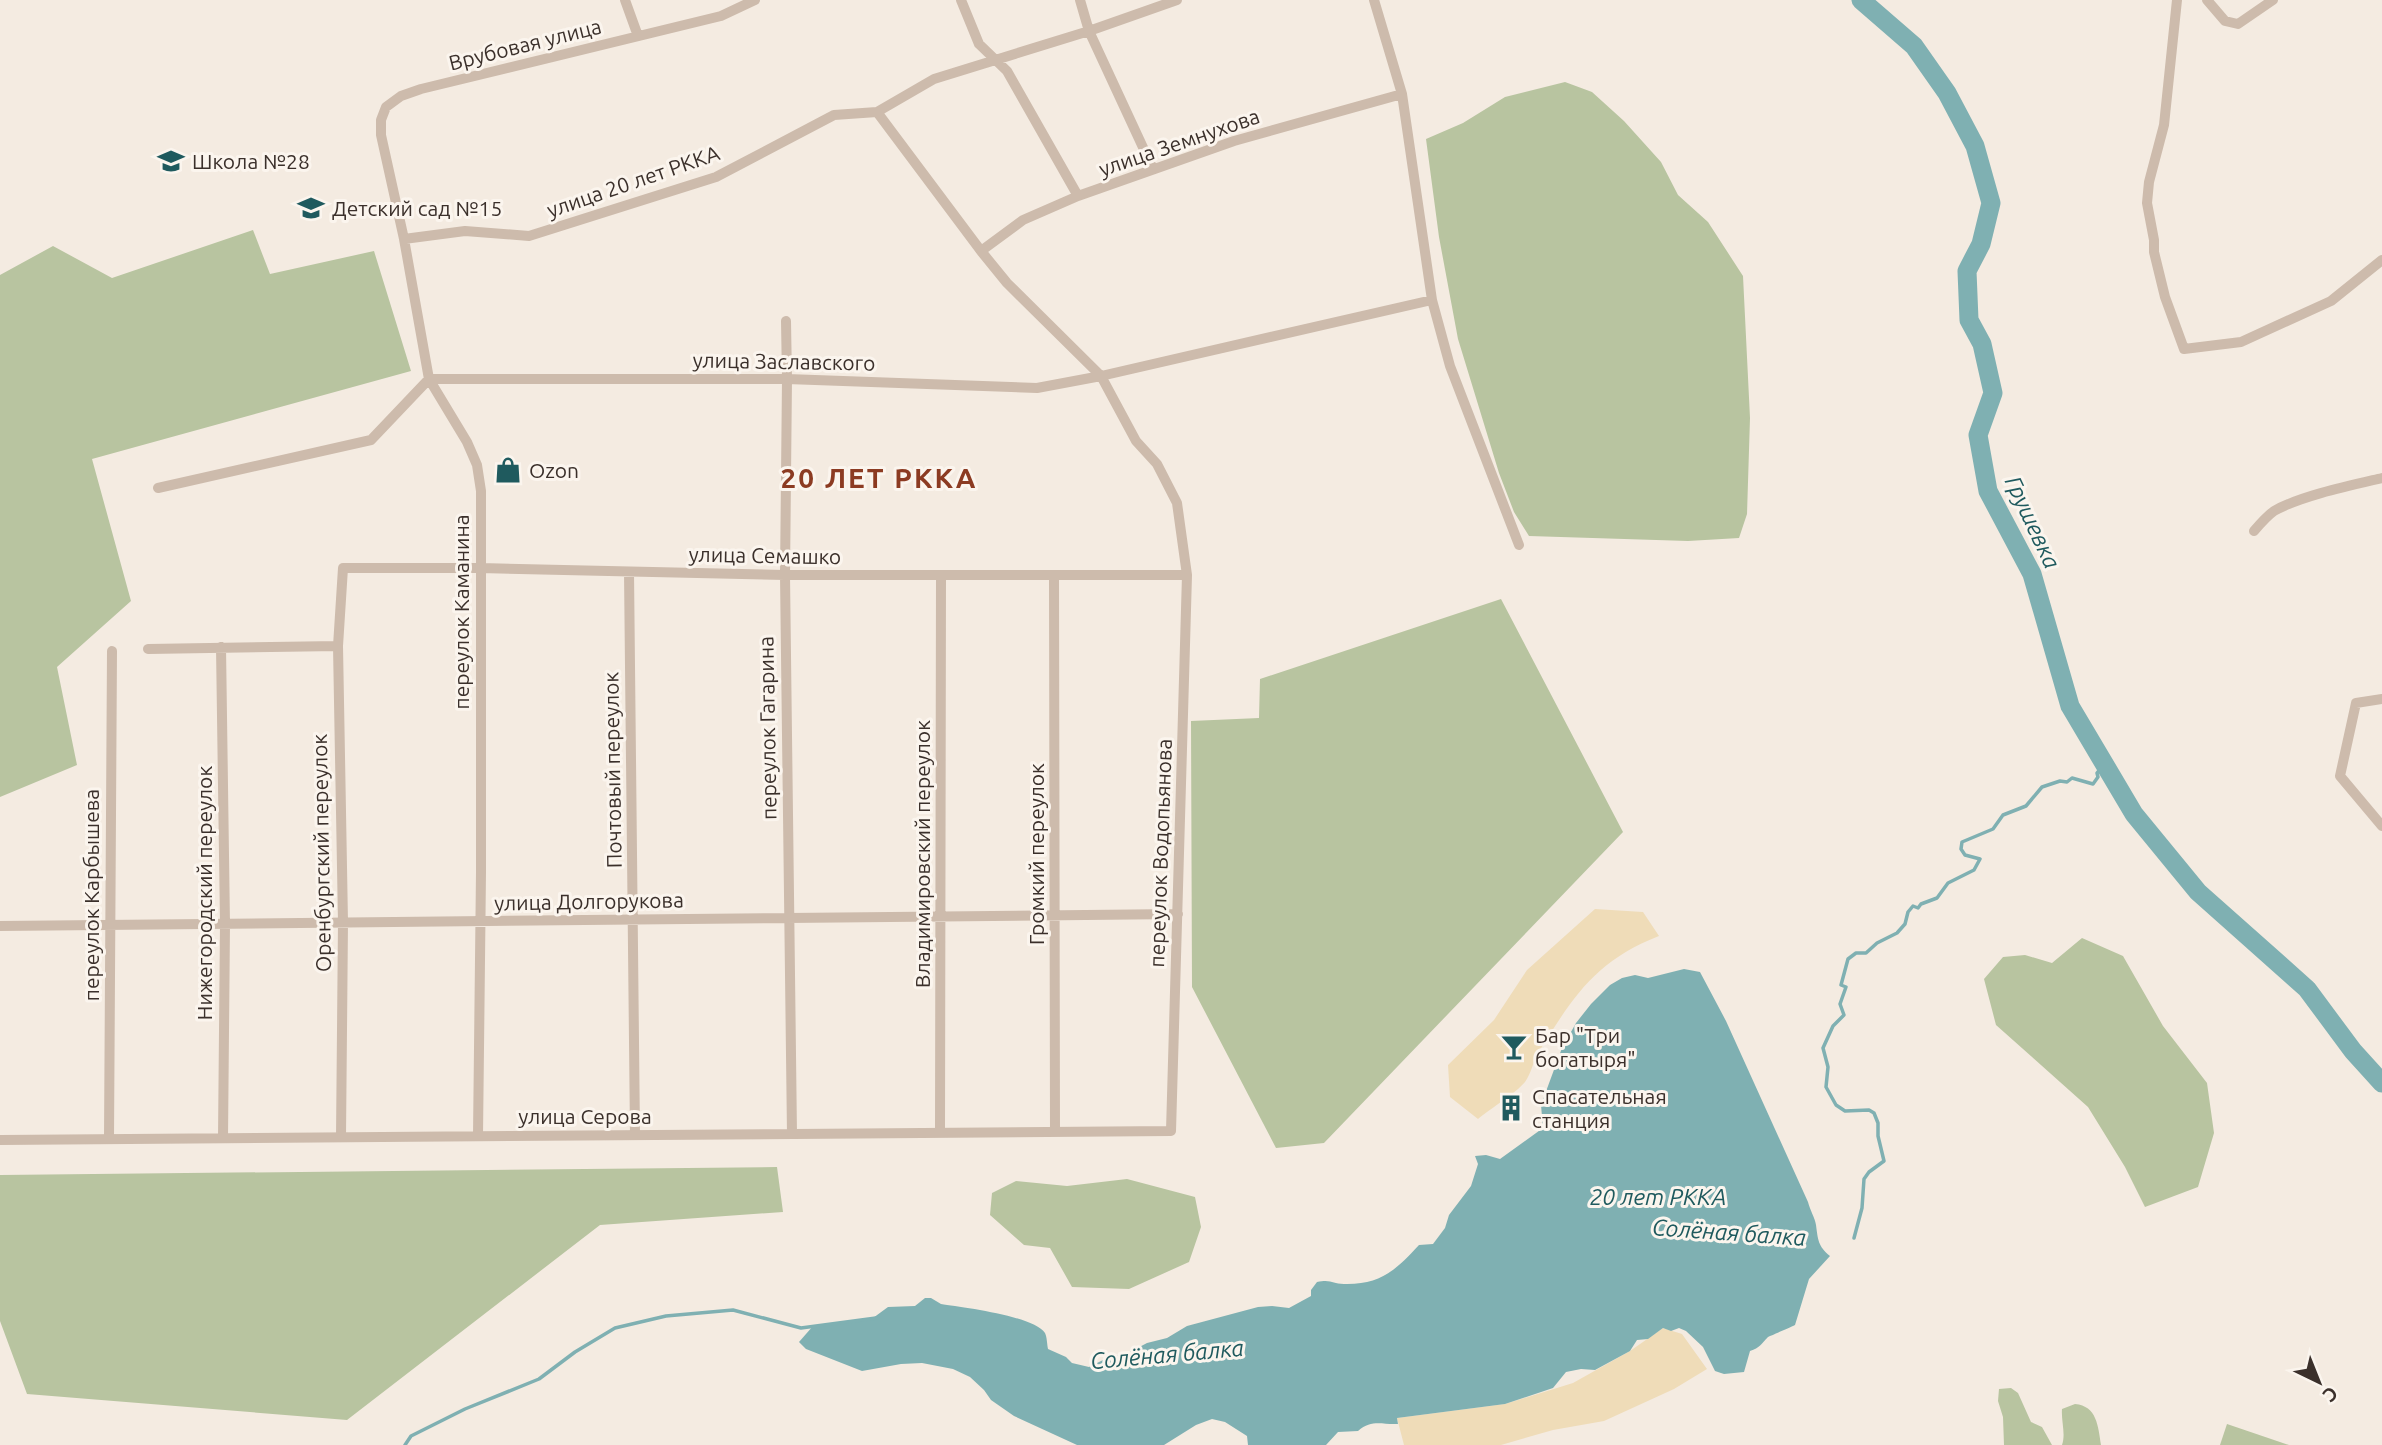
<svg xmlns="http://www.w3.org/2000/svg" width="2382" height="1445" viewBox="0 0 2382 1445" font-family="Ubuntu,sans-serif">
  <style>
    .green { fill: #b8c4a0 }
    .sand { fill: #efdcb8 }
    .water { fill: #7fb0b2 }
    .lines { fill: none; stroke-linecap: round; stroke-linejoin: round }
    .stream { stroke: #7fb0b2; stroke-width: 3.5 }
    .river { stroke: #7fb0b2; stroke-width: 19 }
    .minor { stroke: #cdbbac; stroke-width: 10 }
    .labels { text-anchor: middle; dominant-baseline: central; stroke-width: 6; stroke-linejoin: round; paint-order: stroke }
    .street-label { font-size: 21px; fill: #3b302b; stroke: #fbf5ee }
    .poi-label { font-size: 21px; fill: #3b302b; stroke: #fbf5ee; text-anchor: start }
    .water-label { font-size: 23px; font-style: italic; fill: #1f5a5e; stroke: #fbf5ee }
    .district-label { font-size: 28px; font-weight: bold; letter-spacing: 2px; fill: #8c3b22; stroke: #fbf5ee }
  </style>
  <rect width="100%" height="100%" fill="#f4ebe1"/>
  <!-- green -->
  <path class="green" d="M 1565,82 L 1592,92 L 1624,121 L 1661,162 L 1678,195 L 1708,222 L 1743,276 L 1750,418 L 1747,514 L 1739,538 L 1688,541 L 1529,536 L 1514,512 L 1499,473 L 1458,339 L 1439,237 L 1426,139 L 1463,123 L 1505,97 Z
    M 253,230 L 270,274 L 374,251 L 411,371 L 92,459 L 131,601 L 57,667 L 77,765 L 0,797 L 0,275 L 53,246 L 112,278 Z
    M 1501,599 L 1623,832 L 1324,1143 L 1276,1148 L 1192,987 L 1191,721 L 1259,718 L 1260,679 Z
    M 2082,938 L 2123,956 L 2163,1026 L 2207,1083 L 2214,1133 L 2198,1187 L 2145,1207 L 2125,1167 L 2088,1107 L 1996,1025 L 1984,979 L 2003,957 L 2025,955 L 2052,963 Z
    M 777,1167 L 783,1212 L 600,1225 L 347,1420 L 27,1394 L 0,1321 L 0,1175 Z
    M 1127,1179 L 1195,1197 L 1201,1227 L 1189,1262 L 1129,1289 L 1072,1287 L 1050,1248 L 1024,1245 L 990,1215 L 992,1193 L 1016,1181 L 1067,1186 Z
    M 2011,1388 L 2018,1393 L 2031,1422 L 2042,1427 L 2052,1445 L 2004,1445 L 2003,1417 L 1998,1401 L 1999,1389 Z
    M 2075,1404 C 2097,1406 2098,1426 2101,1445 L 2062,1445 C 2066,1434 2061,1421 2062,1409 Z
    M 2227,1424 L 2289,1445 L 2220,1445 Z"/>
  <!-- sand -->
  <path class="sand" d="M 1595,909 L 1643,912 L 1659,936 C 1595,961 1573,997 1538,1053 C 1533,1062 1531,1074 1525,1082 C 1516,1093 1490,1109 1478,1119 L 1450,1097 L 1448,1065 L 1494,1020 L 1527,970 Z
    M 1663,1328 L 1682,1334 L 1707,1369 L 1674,1389 L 1604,1421 L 1553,1430 L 1501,1445 L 1404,1445 L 1397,1418 L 1505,1404 L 1573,1383 L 1630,1351 Z"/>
  <!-- water -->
  <path class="water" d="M 1684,969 L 1700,972 L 1726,1021 L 1808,1202 C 1810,1210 1815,1218 1816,1225 C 1818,1240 1818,1246 1830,1256 L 1809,1279 L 1795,1325 C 1789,1328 1770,1336 1768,1337 C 1761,1344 1760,1348 1750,1351 L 1744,1372 L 1724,1374 L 1715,1371 L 1703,1347 L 1686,1331 L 1679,1328 L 1671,1331 L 1663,1328 L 1648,1339 L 1637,1340 L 1630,1351 L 1595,1370 L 1581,1369 L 1566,1372 L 1553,1388 L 1505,1404 L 1397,1418 L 1398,1424 C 1382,1425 1372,1419 1358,1431 L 1338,1432 L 1326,1445 L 1248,1445 L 1247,1436 L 1225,1422 L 1212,1419 L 1196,1425 L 1164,1445 L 1077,1445 L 1014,1416 L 991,1400 L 984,1390 L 970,1377 L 953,1369 L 922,1363 L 901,1364 L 862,1371 L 806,1349 L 799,1342 L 813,1326 L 873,1318 L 888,1307 L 915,1306 L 925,1298 L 931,1298 L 941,1304 C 961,1307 1034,1316 1045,1333 C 1047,1337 1047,1344 1048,1349 L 1066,1357 L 1072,1363 L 1089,1367 L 1107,1358 L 1128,1353 L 1147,1343 L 1167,1338 L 1187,1326 L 1258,1307 L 1272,1306 L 1289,1308 L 1311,1296 L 1311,1290 L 1317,1282 C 1332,1279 1332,1284 1344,1284 C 1380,1285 1396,1270 1419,1245 L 1433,1244 L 1445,1228 L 1449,1215 L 1471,1186 L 1478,1164 L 1475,1156 L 1486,1155 L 1500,1159 L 1543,1128 L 1541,1105 L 1562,1048 L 1576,1023 L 1591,1004 L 1610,985 L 1622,978 L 1635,975 L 1648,978 Z"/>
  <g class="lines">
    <!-- stream -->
    <path class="stream" d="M 1854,1238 L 1862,1208 L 1864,1179 L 1869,1172 L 1884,1161 L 1878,1136 L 1878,1123 L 1874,1113 L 1869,1110 L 1845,1111 L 1836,1105 L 1826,1087 L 1828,1067 L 1823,1048 L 1833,1026 L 1844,1015 L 1840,1004 L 1846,987 L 1841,985 L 1848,959 L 1856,953 L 1866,953 L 1877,943 L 1897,933 L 1905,924 L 1908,912 L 1913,906 L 1918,908 L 1921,904 L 1937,898 L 1948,883 L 1974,870 L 1980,859 L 1965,855 L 1961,849 L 1962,842 L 1993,829 L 2003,815 L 2026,806 L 2042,787 L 2060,781 L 2067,782 L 2072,778 L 2093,784 L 2098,777 L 2097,773 L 2104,764
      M 405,1445 L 411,1436 L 465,1409 L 539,1379 L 575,1352 L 615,1328 L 666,1316 L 733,1310 L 801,1328 L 876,1318"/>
    <!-- river -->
    <path class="river" d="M 1861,0 L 1914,46 L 1947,93 L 1975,146 L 1991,203 L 1981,244 L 1967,271 L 1969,320 L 1982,344 L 1993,393 L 1978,435 L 1988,491 L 2032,574 L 2070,706 L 2134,814 L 2198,892 L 2307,989 L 2353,1051 L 2382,1083"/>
    <!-- minor -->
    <path class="minor" d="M 625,0 L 638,36
      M 961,0 L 979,44 L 1007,71 L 1078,196
      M 1080,0 L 1089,31 L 1153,169
      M 1374,0 L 1402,94 L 1432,300 L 1450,366 L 1519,545
      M 2177,0 L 2164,125 L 2149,182 L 2147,203 L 2154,240 L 2154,252 L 2165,297 L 2184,349 L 2241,342 L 2331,301 L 2382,260
      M 2207,0 L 2225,21 L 2238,24 L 2273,0
      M 404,239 L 465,231 L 529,236 L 716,177 L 834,115 L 877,112 L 934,79 L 1089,31 L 1177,0
      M 981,251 L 1023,220 L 1078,196 L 1234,141 L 1402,94
      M 786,321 L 787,379 L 785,575 L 792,1134
      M 158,488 L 371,440 L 429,379 L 787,379 L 1037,388 L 1101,376 L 1432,300
      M 2254,531 C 2260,524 2267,516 2274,511 C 2300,496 2352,485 2382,478
      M 629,572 L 635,1135
      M 1054,576 L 1055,1132
      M 221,647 L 225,924 L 223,1138
      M 148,649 L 338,646
      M 2382,699 L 2356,703 L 2340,776 L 2382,826
      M 0,926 L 1178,914
      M 940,1133 L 941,576
      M 478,1136 L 481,872 L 481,491 L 477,465 L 467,442 L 429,379 L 404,239 L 381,135 L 381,120 L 386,107 L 401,96 L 421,89 L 721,16 L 755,0
      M 341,1137 L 343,922 L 338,646 L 343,568 L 480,568 L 785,575 L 1187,575
      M 109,1139 L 112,651
      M 0,1140 L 1171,1131 L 1187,575 L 1177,503 L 1157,464 L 1136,441 L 1101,376 L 1007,283 L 981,251 L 877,112"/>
  </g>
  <!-- icons -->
  <defs>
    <g id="school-bare" transform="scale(2.1)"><path d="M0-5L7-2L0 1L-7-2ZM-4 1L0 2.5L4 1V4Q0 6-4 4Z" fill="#1f5a5e" stroke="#fbf5ee" stroke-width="2.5" paint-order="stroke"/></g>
    <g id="shop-bare" transform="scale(2.1)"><path d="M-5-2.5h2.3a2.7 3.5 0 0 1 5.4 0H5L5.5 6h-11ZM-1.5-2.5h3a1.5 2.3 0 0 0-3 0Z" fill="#1f5a5e" stroke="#fbf5ee" stroke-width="2.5" paint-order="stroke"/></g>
    <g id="bar-bare" transform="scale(2.1)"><path d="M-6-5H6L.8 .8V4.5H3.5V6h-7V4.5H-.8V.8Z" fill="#1f5a5e" stroke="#fbf5ee" stroke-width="2.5" paint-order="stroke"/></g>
    <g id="building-bare" transform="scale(2.1)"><path d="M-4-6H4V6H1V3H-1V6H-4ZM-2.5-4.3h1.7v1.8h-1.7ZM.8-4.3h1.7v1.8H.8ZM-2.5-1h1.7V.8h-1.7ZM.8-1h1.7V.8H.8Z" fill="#1f5a5e" stroke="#fbf5ee" stroke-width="2.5" paint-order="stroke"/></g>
  </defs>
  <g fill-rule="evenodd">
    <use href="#school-bare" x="171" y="161"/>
    <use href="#school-bare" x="311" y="208"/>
    <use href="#shop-bare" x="508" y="470"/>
    <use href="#bar-bare" x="1514" y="1047"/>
    <use href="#building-bare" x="1511" y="1108"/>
  </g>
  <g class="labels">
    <!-- street labels -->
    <g class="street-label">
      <text transform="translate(525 44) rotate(-14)">Врубовая улица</text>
      <text transform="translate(1179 142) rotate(-19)">улица Земнухова</text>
      <text transform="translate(633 181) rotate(-19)">улица 20 лет РККА</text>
      <text transform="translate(784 361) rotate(1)">улица Заславского</text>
      <text transform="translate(765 555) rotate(1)">улица Семашко</text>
      <text transform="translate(461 612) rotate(-90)">переулок Каманина</text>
      <text transform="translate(767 728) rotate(-91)">переулок Гагарина</text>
      <text transform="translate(612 770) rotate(-91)">Почтовый переулок</text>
      <text transform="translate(321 853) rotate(-91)">Оренбургский переулок</text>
      <text transform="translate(1160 853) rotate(-88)">переулок Водопьянова</text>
      <text transform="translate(922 854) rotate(-90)">Владимировский переулок</text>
      <text transform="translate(1036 854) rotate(-90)">Громкий переулок</text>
      <text transform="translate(204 893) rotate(-90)">Нижегородский переулок</text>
      <text transform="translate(91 895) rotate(-90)">переулок Карбышева</text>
      <text transform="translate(589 901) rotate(-1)">улица Долгорукова</text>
      <text x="585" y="1116">улица Серова</text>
    </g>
    <!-- poi labels -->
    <g class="poi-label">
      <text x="192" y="161">Школа №28</text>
      <text x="332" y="208">Детский сад №15</text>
      <text x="529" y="470">Ozon</text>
      <text x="1535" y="1035">Бар "Три<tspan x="1535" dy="24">богатыря"</tspan></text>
      <text x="1532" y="1096">Спасательная<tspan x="1532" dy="24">станция</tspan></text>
    </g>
    <!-- water labels -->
    <g class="water-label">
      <text transform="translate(2033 522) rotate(65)">Грушевка</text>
      <text x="1658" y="1196">20 лет РККА</text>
      <text transform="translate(1729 1232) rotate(4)">Солёная балка</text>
      <text transform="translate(1167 1354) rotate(-5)">Солёная балка</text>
    </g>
    <!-- district labels -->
    <g class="district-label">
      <text x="879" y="477">20 ЛЕТ РККА</text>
    </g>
  </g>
  <!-- north arrow -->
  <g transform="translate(2319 1382) rotate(137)" stroke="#fbf5ee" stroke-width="5" paint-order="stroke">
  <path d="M0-5L12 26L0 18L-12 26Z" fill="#3b302b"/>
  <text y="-10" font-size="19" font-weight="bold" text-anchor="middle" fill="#3b302b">С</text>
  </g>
</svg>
